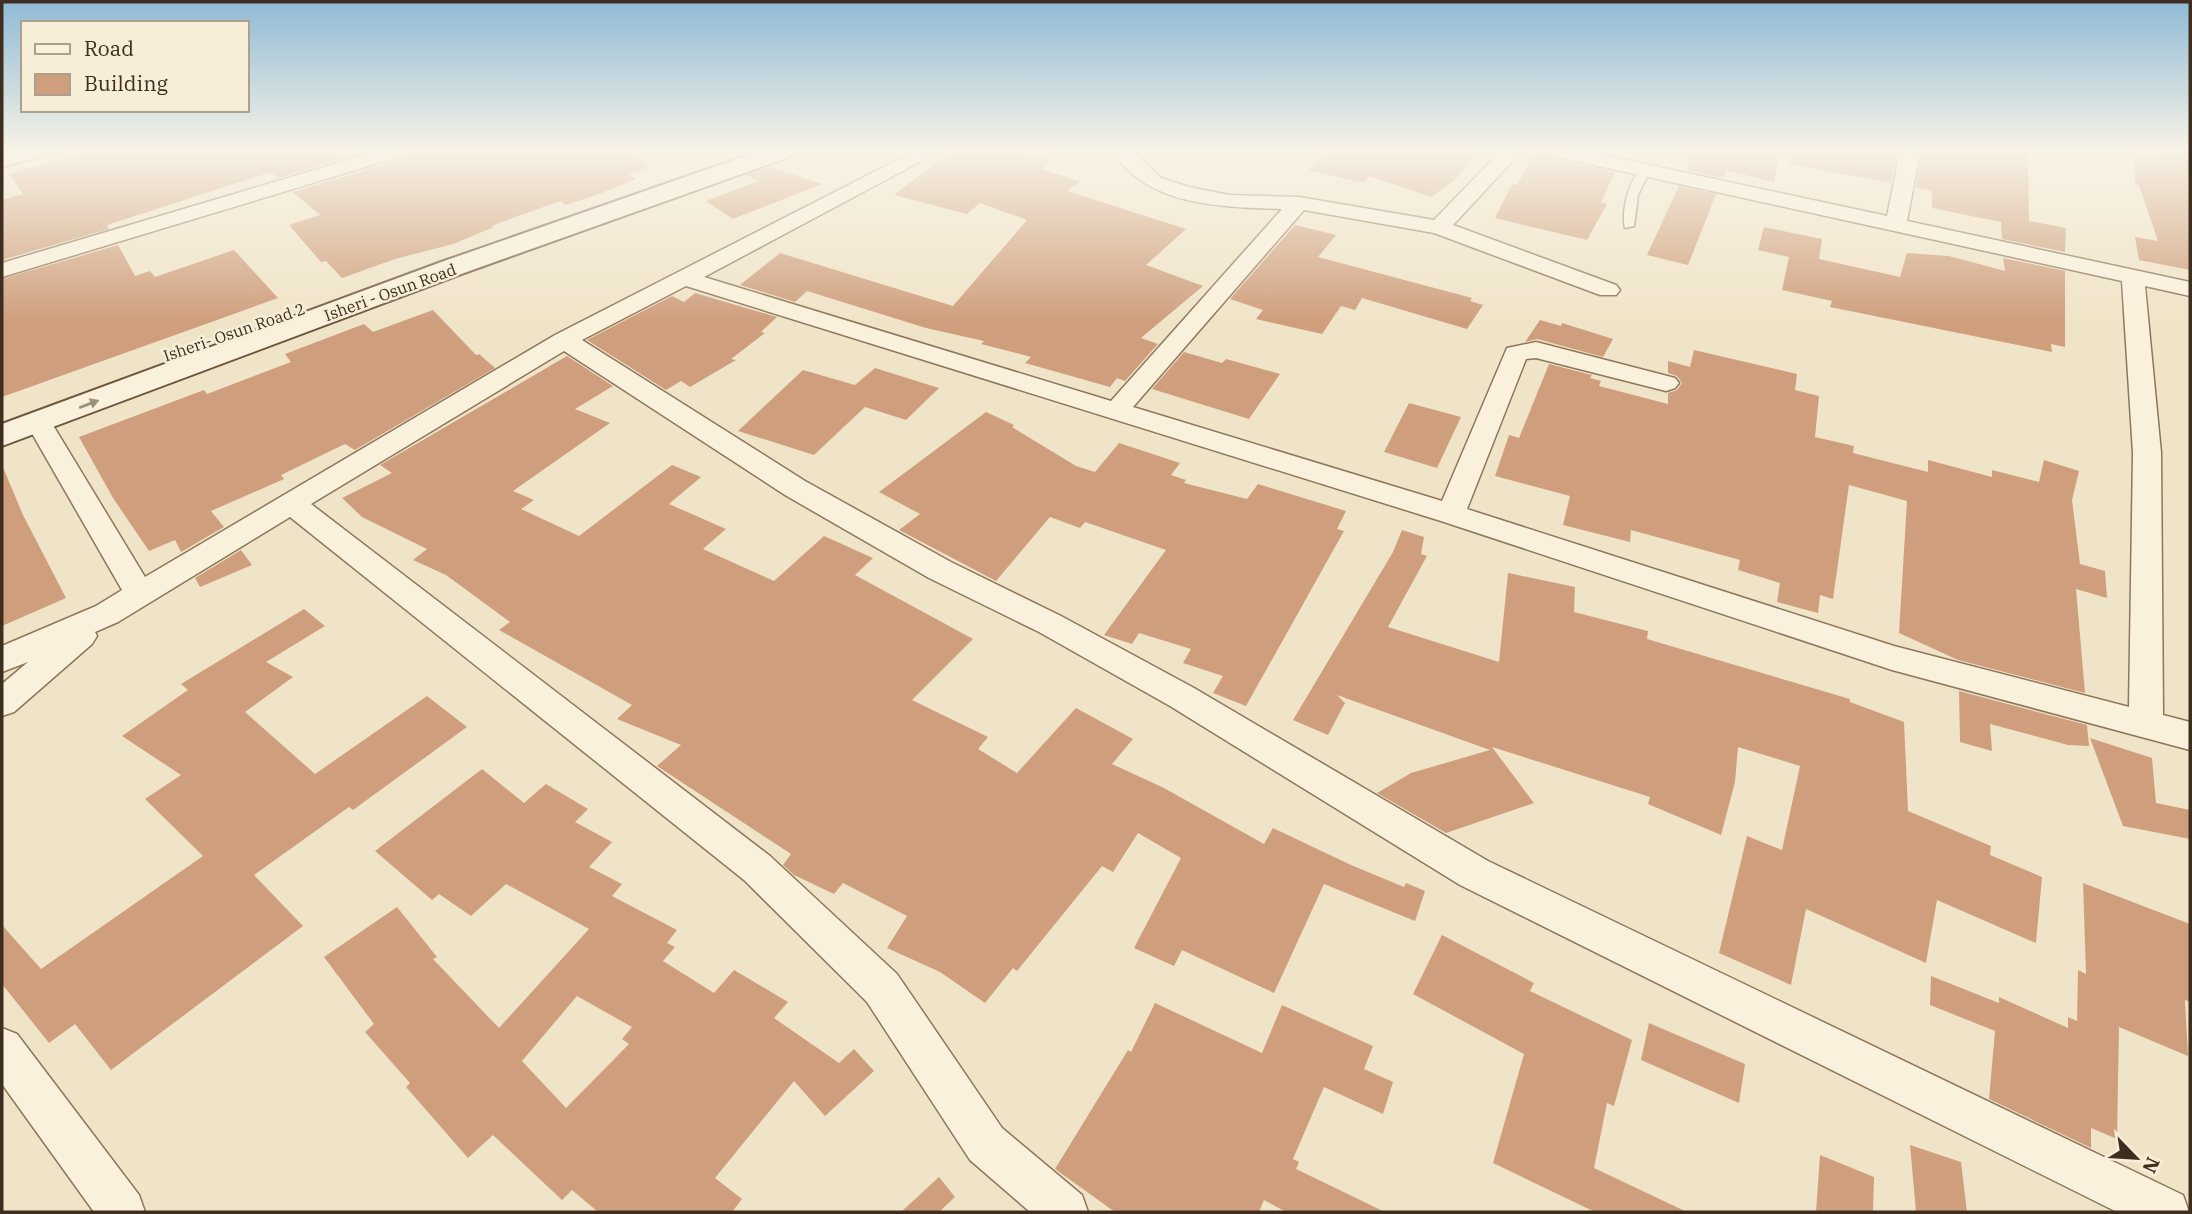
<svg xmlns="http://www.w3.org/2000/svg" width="2192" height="1214" viewBox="0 0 2192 1214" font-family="'IBM Plex Serif',serif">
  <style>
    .building { fill: #cf9f7d; fill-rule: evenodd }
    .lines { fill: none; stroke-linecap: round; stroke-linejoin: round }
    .service-casing { stroke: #8d765c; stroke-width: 3 }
    .minor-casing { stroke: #8d765c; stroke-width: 3 }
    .secondary-casing { stroke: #6f573f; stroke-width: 4 }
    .service { fill: #faf1dc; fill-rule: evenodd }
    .minor { fill: #faf1dc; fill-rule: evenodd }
    .secondary { fill: #faf1dc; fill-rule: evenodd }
    .oneway { fill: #9c907e }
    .labels { text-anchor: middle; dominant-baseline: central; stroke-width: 5; stroke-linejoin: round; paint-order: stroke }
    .far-street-label { font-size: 16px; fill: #3d2e20; stroke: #f7eed8 }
  </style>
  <rect width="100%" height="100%" fill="#f0e4c8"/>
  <!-- building -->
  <path class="building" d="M 88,152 L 367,152 L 278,178 L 271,172 L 107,225 L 109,229 L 2,260 L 2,200 L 23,194 L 9,174 Z
    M 408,152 L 628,152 L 650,167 L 628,174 L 636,179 L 599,194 L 566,205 L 560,201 L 491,226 L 494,227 L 453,244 L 395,259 L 342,278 L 326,261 L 321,262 L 289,225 L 320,215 L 293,192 L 403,159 Z
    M 950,152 L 1020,152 L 1053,160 L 1042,169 L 1080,182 L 1067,191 L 1186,229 L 1146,265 L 1203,286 L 1141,338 L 1158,344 L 1125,381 L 1117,378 L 1110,387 L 1071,376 L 1025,363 L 1031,357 L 981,344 L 984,341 L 926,328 L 807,291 L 795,302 L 740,285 L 780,253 L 953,306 L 1027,220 L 980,203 L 967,214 L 894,195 Z
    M 1328,152 L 1477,152 L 1456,179 L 1431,197 L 1369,176 L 1364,183 L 1308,170 Z
    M 1536,152 L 1550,152 L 1561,161 L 1615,172 L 1601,202 L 1607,204 L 1587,240 L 1495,218 L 1512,184 L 1517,185 Z
    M 1688,152 L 1779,152 L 1774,182 L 1726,170 L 1723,178 L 1686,170 L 1690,162 L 1687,162 Z
    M 1790,152 L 1897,152 L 1891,183 L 1789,164 Z
    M 1922,152 L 2028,152 L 2029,221 L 2066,228 L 2065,252 L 2002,239 L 2001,222 L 1932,208 L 1932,191 L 1916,188 Z
    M 2155,152 L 2190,152 L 2190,270 L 2139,260 L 2135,237 L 2158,241 L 2139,185 L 2135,184 L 2134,153 L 2155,157 Z
    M 770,167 L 822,184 L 733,219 L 706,201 L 758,181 L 747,175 Z
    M 1679,186 L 1716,194 L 1688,265 L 1647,255 Z
    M 1295,225 L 1336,235 L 1318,257 L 1472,298 L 1470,301 L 1483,305 L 1467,329 L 1362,298 L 1355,310 L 1341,306 L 1322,334 L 1256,319 L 1263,310 L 1230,299 Z
    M 1764,227 L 1822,239 L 1819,259 L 1900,277 L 1907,253 L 1949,256 L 2005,271 L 2003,258 L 2065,271 L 2065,347 L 2051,344 L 2052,352 L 1830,307 L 1832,301 L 1782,290 L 1789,257 L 1758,250 Z
    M 118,245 L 135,276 L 150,271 L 155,277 L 234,250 L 278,298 L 2,397 L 2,279 Z
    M 695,293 L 777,317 L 761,332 L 765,333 L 731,359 L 736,360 L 690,387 L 681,381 L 666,390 L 587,340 L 672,296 L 684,302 Z
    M 433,310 L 476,355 L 479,354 L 495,368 L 355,450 L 345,444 L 281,475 L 284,479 L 211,511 L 224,527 L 181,552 L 175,540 L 149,551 L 113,498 L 79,437 L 204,390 L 207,394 L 291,362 L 285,354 L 364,324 L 373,332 Z
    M 1540,320 L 1561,326 L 1562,323 L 1613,339 L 1603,357 L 1537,339 L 1525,342 Z
    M 1694,350 L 1797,374 L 1795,390 L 1819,396 L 1815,437 L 1854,446 L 1853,453 L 1928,472 L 1928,460 L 1992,477 L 1992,470 L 2039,482 L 2044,460 L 2079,471 L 2072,500 L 2080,564 L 2105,571 L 2107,598 L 2076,589 L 2085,693 L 1958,660 L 1899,633 L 1907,501 L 1849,485 L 1833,599 L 1820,595 L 1818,613 L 1777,602 L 1780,583 L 1738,570 L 1740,560 L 1631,530 L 1630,542 L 1563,525 L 1570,496 L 1495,476 L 1509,435 L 1519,438 L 1549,364 L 1592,375 L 1590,378 L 1601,381 L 1599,386 L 1668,404 L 1668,393 L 1677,390 L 1682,383 L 1677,376 L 1668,373 L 1668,361 L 1690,367 Z
    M 1184,352 L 1222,363 L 1226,359 L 1280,374 L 1249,419 L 1152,389 Z
    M 567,356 L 613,386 L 575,409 L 610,423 L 513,491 L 534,500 L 521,509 L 579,536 L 672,465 L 701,477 L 669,504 L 726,529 L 703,549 L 774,581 L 824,536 L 873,558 L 855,575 L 973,639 L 912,700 L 988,737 L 978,749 L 1017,773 L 1076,708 L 1133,739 L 1112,764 L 1164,788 L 1264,844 L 1273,828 L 1351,865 L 1404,887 L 1406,883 L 1425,891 L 1415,921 L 1324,884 L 1274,993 L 1182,950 L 1174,966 L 1134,948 L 1181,858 L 1138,833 L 1113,872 L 1102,866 L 1017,971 L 1013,968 L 985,1003 L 940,972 L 887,948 L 907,916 L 843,883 L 834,894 L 794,875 L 783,865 L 791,854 L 657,766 L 681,745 L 617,719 L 632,705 L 499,630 L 510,622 L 446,575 L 413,560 L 427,549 L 362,517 L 342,498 L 392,473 L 380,465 Z
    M 875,368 L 939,388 L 906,420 L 865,407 L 814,455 L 738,431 L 803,370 L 855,385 Z
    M 1409,403 L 1461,417 L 1437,468 L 1384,452 Z
    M 986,412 L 1014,425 L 1012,427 L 1076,466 L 1095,472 L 1119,443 L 1180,463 L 1171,475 L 1186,480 L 1184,483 L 1247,499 L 1258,484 L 1346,511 L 1337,529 L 1344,531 L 1246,706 L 1213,693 L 1223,676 L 1183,663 L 1191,649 L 1139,633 L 1132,644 L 1104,635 L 1166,550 L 1085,522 L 1080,528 L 1050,517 L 996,581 L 899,530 L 920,514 L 879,492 Z
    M 2,465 L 23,515 L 66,598 L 2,626 Z
    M 1402,530 L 1424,537 L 1421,554 L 1427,556 L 1388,627 L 1499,662 L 1508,573 L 1575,587 L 1574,612 L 1648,631 L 1647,639 L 1850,699 L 1850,702 L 1904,722 L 1908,811 L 1991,846 L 1990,855 L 2042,877 L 2036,943 L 1937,900 L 1926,963 L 1806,909 L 1791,985 L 1719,953 L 1747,836 L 1782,850 L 1800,766 L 1738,747 L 1735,782 L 1721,835 L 1648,804 L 1650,797 L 1492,747 L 1534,803 L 1446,833 L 1377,793 L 1411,773 L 1490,750 L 1337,695 L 1345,703 L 1328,735 L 1293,720 L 1393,552 Z
    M 241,550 L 252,565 L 200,587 L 195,578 Z
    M 304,609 L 325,626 L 266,662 L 293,677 L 245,712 L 315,774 L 427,696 L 467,727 L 353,810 L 349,807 L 254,875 L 303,926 L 111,1070 L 75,1024 L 49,1043 L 2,984 L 2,925 L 41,969 L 203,856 L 145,799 L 181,775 L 122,736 L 188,690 L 181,684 Z
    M 1959,691 L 2087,725 L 2089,746 L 2068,745 L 1990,724 L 1992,751 L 1960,742 Z
    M 2090,738 L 2152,758 L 2156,803 L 2190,810 L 2190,839 L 2123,826 Z
    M 482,769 L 524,803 L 546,784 L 588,809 L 575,822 L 612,842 L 589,867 L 622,884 L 612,896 L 677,930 L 667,943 L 675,947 L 663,961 L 714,993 L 734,970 L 788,1002 L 774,1018 L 839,1063 L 854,1049 L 874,1071 L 825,1116 L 794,1081 L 715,1178 L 742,1199 L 732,1212 L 598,1212 L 572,1190 L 562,1200 L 493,1135 L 468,1158 L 406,1087 L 410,1083 L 365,1032 L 374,1024 L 324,957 L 397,907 L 437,957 L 433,959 L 499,1028 L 589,929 L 506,884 L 471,916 L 439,894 L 432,900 L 375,851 ZM 577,996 L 632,1027 L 622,1039 L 629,1044 L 566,1108 L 522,1061 Z
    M 2083,883 L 2190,924 L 2190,1002 L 2185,1000 L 2188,1056 L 2119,1027 L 2117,1139 L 2091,1128 L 2091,1148 L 1989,1099 L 1995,1031 L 1930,1005 L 1931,976 L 1999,1003 L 1999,997 L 2068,1028 L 2068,1017 L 2077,1021 L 2078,970 L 2086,974 Z
    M 1442,935 L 1534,983 L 1530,991 L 1632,1040 L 1614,1106 L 1607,1103 L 1594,1168 L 1687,1212 L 1595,1212 L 1493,1163 L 1524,1054 L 1413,994 Z
    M 1155,1003 L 1262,1053 L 1282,1005 L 1373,1046 L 1364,1069 L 1393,1082 L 1383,1114 L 1324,1087 L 1293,1159 L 1299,1162 L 1296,1169 L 1385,1212 L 1286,1212 L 1264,1200 L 1259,1212 L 1115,1212 L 1055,1169 L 1128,1050 L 1131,1052 Z
    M 1649,1023 L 1745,1064 L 1739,1103 L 1641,1060 Z
    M 1910,1145 L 1961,1162 L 1967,1212 L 1916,1212 Z
    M 1820,1155 L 1874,1177 L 1873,1212 L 1816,1212 Z
    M 939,1177 L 955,1197 L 939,1212 L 901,1212 Z"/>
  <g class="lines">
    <!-- service casing -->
    <g class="service-casing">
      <path id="service" d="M 1645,167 L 1650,170 L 1638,195 L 1634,226 L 1625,228 C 1621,212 1629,175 1645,167 Z"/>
    </g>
    <!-- minor casing -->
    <g class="minor-casing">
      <path id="minor" d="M 13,152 L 45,152 L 42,156 L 2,167 L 2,155 Z
        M 375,152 L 405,152 L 402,156 L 2,277 L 2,263 Z
        M 913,152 L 938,152 L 704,277 L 1111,401 L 1282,209 C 1224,207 1148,207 1113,152 L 1134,152 L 1161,178 L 1189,187 L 1229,195 L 1299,197 L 1434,220 L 1500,152 L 1521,152 L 1453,225 L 1616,285 L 1620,290 L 1616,295 L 1600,295 L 1434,233 L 1304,210 L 1133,407 L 1442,501 L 1507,348 L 1536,342 L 1675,378 L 1679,383 L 1675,388 L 1666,391 L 1536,358 L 1526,359 L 1467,509 L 1894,646 L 2129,707 L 2133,453 L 2122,281 L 1562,158 L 1552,152 L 1589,152 L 1887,216 L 1900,152 L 1920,152 L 1907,221 L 2190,282 L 2190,296 L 2145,286 L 2161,453 L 2163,715 L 2190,722 L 2190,750 L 1892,670 L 1441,521 L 686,286 L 582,340 L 805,481 L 951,562 L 1061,616 L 1194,688 L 1488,861 L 2183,1195 L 2189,1212 L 2117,1212 L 1460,885 L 1170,706 L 1039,632 L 929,578 L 785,495 L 564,351 L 311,504 L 770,856 L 897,974 L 1002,1128 L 1082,1195 L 1088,1212 L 1030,1212 L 970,1160 L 867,1002 L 744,880 L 290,517 L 118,622 L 95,632 L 97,636 L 92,644 L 14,712 L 2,716 L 2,684 L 28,662 L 2,672 L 2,646 L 96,606 L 122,590 L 26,423 L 30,417 L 48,417 L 145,577 L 555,335 Z
        M 2,1028 L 17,1034 L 139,1195 L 145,1212 L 94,1212 L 2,1084 Z"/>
    </g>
    <!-- secondary casing -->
    <g class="secondary-casing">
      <path id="secondary" d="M 757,152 L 792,152 L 789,157 L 464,273 L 2,446 L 2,424 L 444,261 Z"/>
    </g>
    <!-- service -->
    <use href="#service" class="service"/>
    <!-- minor -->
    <use href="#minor" class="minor"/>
    <!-- secondary -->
    <use href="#secondary" class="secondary"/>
  </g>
  <!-- one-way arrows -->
  <defs><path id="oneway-solid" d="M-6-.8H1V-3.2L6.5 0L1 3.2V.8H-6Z" transform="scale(1.75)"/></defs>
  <use class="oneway" href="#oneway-solid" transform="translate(89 404) rotate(-21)"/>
  <!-- sky -->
  <linearGradient id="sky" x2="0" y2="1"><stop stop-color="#8fbad6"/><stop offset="0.47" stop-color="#f8f3e6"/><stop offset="1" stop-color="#f8f3e6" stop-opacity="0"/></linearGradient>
  <rect width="2192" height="322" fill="url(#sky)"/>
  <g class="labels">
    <!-- far-street labels -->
    <g class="far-street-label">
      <text transform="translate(390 292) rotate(-20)">Isheri - Osun Road</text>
      <text transform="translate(234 332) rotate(-19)">Isheri- Osun Road 2</text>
    </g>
  </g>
  <!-- border -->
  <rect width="2192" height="1214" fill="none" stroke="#3d2e20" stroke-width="7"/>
  <!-- legend -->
  <rect x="21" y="21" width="228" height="91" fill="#f7eed8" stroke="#ada18e" stroke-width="2"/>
  <rect x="35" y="44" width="35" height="10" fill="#faf1dc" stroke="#ada18e" stroke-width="2"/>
  <text x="84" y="56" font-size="21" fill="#3d2e20">Road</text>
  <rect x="35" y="74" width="35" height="21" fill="#cf9f7d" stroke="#ada18e" stroke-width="2"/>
  <text x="84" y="91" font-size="21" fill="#3d2e20">Building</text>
  <!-- north arrow -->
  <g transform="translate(2136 1158) rotate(115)" stroke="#f7eed8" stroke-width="5" paint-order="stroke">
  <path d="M0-5L12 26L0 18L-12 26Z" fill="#3d2e20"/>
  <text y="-10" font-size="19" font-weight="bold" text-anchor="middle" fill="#3d2e20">N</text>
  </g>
</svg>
